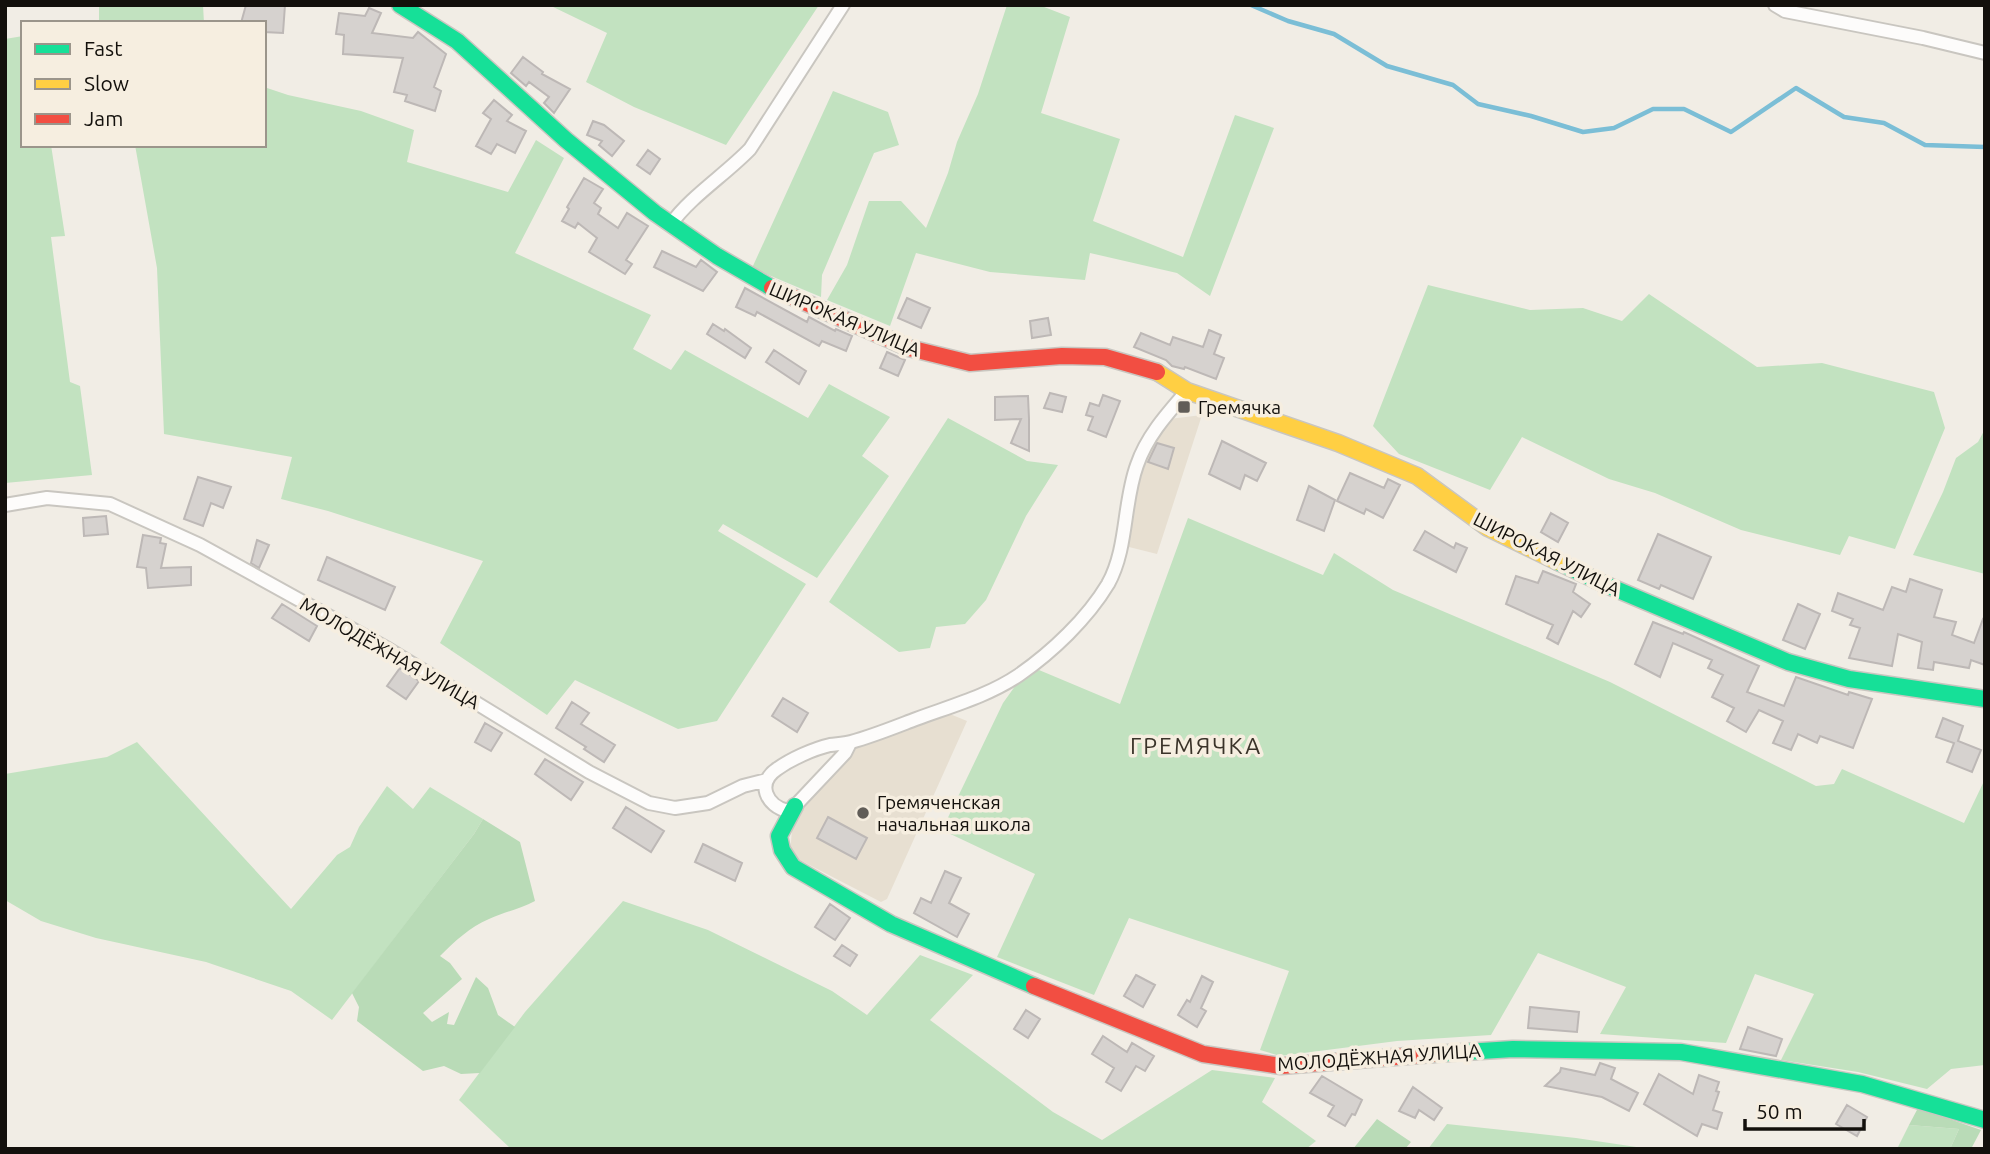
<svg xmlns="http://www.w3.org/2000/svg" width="1990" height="1154" viewBox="0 0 1990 1154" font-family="Ubuntu,sans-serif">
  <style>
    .built { fill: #e7dfd1 }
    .green { fill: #c2e2c0 }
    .forest { fill: #b9dbb7 }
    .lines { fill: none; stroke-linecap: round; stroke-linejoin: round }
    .stream { stroke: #7bbed6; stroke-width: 4.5 }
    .building { fill: #d6d2cf; stroke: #bdb8b6; stroke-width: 2 }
    .street-casing { stroke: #c9c6c0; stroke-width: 16 }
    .fast-casing { stroke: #c9c6c0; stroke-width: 19 }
    .slow-casing { stroke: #c9c6c0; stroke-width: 19 }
    .jam-casing { stroke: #c9c6c0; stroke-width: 19 }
    .street { stroke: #fdfcfb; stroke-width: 12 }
    .fast { stroke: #16e098; stroke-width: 16 }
    .slow { stroke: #ffcf43; stroke-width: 16 }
    .jam { stroke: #f24e42; stroke-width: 16 }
    .poi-dot { fill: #615d58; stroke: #f6eee0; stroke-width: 2.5 }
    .labels { text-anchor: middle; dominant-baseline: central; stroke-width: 7; stroke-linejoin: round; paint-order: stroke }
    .street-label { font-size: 19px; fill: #13100c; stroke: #f6eee0 }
    .poi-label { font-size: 19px; fill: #13100c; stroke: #f6eee0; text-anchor: start }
    .quarter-label { font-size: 23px; letter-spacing: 2px; fill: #3a3329; stroke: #f6eee0 }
  </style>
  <rect width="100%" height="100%" fill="#f1ede5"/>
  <!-- built -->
  <path class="built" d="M 1202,415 L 1157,554 L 1121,545 L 1136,467 L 1161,420 Z
    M 945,712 L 967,721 L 887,899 L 881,902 L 790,855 L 792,829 L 810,798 L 848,751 Z"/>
  <!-- green -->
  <path class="green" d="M 99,5 L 203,5 L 204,23 L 99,23 Z
    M 549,5 L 819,5 L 726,145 L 634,107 L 586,82 L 607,33 Z
    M 1007,5 L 1039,5 L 1070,17 L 1041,113 L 1120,139 L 1093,221 L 1183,257 L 1235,115 L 1274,128 L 1210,296 L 1177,273 L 1090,253 L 1085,280 L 990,272 L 916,253 L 890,326 L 827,300 L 847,265 L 869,201 L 901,201 L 926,228 L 948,173 L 957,142 L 978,94 Z
    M 23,36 L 23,145 L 51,145 L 65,236 L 51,237 L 70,382 L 80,386 L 92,475 L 5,483 L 5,39 Z
    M 264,87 L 288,95 L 361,111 L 414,130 L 407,162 L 508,192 L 536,140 L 564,158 L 515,253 L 651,315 L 633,349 L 671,370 L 685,350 L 808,418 L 829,384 L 890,417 L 862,456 L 889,476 L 817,578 L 723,524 L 718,531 L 806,584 L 717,721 L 678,729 L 575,680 L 547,715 L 440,643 L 483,561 L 328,511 L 281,499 L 292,457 L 164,434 L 157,268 L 135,145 L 264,145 Z
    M 833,91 L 888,112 L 899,145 L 874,153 L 822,275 L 821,297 L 752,268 Z
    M 1428,285 L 1530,310 L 1583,308 L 1622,321 L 1649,294 L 1757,367 L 1822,363 L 1934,392 L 1945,428 L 1895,549 L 1849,536 L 1840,555 L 1741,530 L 1655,493 L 1609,479 L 1522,437 L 1490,490 L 1399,454 L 1373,426 Z
    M 948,418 L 1027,461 L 1058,465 L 1026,516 L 986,600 L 965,624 L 936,627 L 930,648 L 899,652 L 829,602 Z
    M 1985,429 L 1985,574 L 1913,555 L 1943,492 L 1956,458 L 1978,442 Z
    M 1188,518 L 1323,575 L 1334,553 L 1393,590 L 1610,682 L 1816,786 L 1834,784 L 1842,769 L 1964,823 L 1985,779 L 1985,1065 L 1951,1069 L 1927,1089 L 1858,1072 L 1781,1060 L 1814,994 L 1755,974 L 1726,1043 L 1600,1034 L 1626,987 L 1538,953 L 1491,1035 L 1397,1041 L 1280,1056 L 1260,1050 L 1289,971 L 1129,918 L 1094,995 L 997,957 L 1035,874 L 942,830 L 1003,703 L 1018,682 L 1039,670 L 1120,704 Z
    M 137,742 L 291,909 L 337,855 L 350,847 L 359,827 L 387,786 L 413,809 L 430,787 L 483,819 L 474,834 L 332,1020 L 291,991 L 206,962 L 96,938 L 41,921 L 5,900 L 5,774 L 107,757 Z
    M 623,901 L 708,930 L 832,991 L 867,1015 L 920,955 L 973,975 L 930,1020 L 1053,1112 L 1102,1140 L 1212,1070 L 1275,1078 L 1262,1102 L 1316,1141 L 1306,1149 L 511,1149 L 459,1100 L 525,1012 Z
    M 1447,1124 L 1576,1138 L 1643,1148 L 1428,1149 Z
    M 1909,1125 L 1959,1129 L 1950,1149 L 1897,1149 Z"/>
  <!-- forest -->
  <path class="forest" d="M 483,819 L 520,842 L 535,901 C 520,909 504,912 489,919 C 470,927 455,941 440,956 L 450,963 L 462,979 L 423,1013 L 432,1022 L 449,1012 L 447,1024 L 454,1025 L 476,977 L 488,988 L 498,1015 L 515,1027 L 480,1073 L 461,1074 L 444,1066 L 423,1071 L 357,1021 L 359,1007 L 352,993 L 474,834 Z
    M 1918,1108 L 1981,1130 L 1971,1149 L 1950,1149 L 1959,1129 L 1909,1125 Z
    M 1377,1119 L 1411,1142 L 1405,1149 L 1353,1149 Z"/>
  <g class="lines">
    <!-- stream -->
    <path class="stream" d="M 1251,5 L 1288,21 L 1334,34 L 1387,66 L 1453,85 L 1478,104 L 1531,116 L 1583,132 L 1614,128 L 1653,109 L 1684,109 L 1731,132 L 1796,88 L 1844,117 L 1884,123 L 1925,145 L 1985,147"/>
  </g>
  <!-- building -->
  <path class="building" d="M 246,5 L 285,5 L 283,33 L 264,32 L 264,23 L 241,23 Z
    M 369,8 L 381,13 L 372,33 L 413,38 L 418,32 L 446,54 L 434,87 L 441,91 L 435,111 L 405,101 L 407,95 L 394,92 L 403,58 L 343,54 L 344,35 L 336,34 L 339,13 L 365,16 Z
    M 523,57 L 543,72 L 542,74 L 570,89 L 554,113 L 544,103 L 549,97 L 529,82 L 526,86 L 511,73 Z
    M 494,100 L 512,115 L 507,121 L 526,131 L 515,153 L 497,144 L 491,154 L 476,146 L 491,119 L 483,113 Z
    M 593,121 L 604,125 L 624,141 L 612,156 L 599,145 L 602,141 L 587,135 Z
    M 648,150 L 660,159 L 650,174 L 637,165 Z
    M 584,178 L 603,189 L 594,203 L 601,208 L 598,214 L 618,228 L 627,213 L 648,226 L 626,260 L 632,264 L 625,274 L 589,252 L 597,238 L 578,223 L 575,228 L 562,221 L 569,209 L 567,207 Z
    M 662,251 L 696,267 L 701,260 L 717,272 L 703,291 L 654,267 Z
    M 745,288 L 807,322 L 809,317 L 835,331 L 836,329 L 852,336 L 846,351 L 822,341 L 819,346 L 757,312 L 755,316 L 736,307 Z
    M 907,298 L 930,308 L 921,328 L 898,318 Z
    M 1048,318 L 1051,335 L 1032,338 L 1030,321 Z
    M 713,324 L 724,331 L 725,329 L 751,348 L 745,358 L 707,334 Z
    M 1209,330 L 1221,335 L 1214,354 L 1224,358 L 1216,379 L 1185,367 L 1184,369 L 1172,366 L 1166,360 L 1134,347 L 1141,333 L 1170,345 L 1173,337 L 1203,347 Z
    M 774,350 L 806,371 L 799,384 L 766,362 Z
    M 887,352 L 905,360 L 898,376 L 880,368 Z
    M 1050,393 L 1066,397 L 1062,412 L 1044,408 Z
    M 1103,395 L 1120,401 L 1106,437 L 1088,430 L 1093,417 L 1086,415 L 1090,403 L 1099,406 Z
    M 1028,396 L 1029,419 L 1029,451 L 1011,443 L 1021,419 L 995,420 L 995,397 Z
    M 1222,441 L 1266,463 L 1257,481 L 1245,475 L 1240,489 L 1209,474 Z
    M 1157,443 L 1174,448 L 1168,469 L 1148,462 Z
    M 1350,473 L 1384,488 L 1388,479 L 1400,485 L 1383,518 L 1366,509 L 1364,514 L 1337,501 Z
    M 198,477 L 231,487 L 223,508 L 211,503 L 203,526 L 184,519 Z
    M 1309,486 L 1335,500 L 1324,531 L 1297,520 Z
    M 1551,513 L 1568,523 L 1558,542 L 1541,532 Z
    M 106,516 L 108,534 L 84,536 L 83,518 Z
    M 1425,531 L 1454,548 L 1456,543 L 1467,548 L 1456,572 L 1414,550 Z
    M 1658,534 L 1711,557 L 1693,599 L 1661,585 L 1659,589 L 1638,580 Z
    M 143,535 L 161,538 L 160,543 L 166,544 L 161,568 L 191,567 L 191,585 L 148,588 L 146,568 L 137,567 Z
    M 257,540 L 269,545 L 259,568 L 251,563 Z
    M 327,557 L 395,587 L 385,610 L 318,580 Z
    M 1543,571 L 1576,584 L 1573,592 L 1590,604 L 1581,617 L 1573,611 L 1558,644 L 1547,638 L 1553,625 L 1506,604 L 1516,576 L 1538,583 Z
    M 1910,579 L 1942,590 L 1934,617 L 1956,622 L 1952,635 L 1974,643 L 1983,619 L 1985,620 L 1985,665 L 1971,660 L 1969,668 L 1934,662 L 1933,670 L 1918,668 L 1922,642 L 1898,634 L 1892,666 L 1849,658 L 1860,628 L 1850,625 L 1853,619 L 1832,611 L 1838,593 L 1883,610 L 1892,587 L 1906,592 Z
    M 282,604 L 317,626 L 309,641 L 272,618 Z
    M 1798,604 L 1820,614 L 1805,649 L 1783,640 Z
    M 1653,622 L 1683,634 L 1684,632 L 1759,666 L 1747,692 L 1784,706 L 1796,677 L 1848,695 L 1849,692 L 1872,699 L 1853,748 L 1820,736 L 1817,743 L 1798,734 L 1791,750 L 1773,743 L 1783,721 L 1759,710 L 1746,732 L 1727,721 L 1734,708 L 1712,697 L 1723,675 L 1708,668 L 1712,660 L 1673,643 L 1660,677 L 1635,664 Z
    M 400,668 L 419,681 L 406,699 L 387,686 Z
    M 783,698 L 808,713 L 797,732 L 772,716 Z
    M 572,702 L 589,713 L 581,724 L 615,745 L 604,762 L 584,749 L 586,747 L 556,728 Z
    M 1943,718 L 1963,726 L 1958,741 L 1981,750 L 1972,772 L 1947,762 L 1954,743 L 1936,737 Z
    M 485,723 L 502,733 L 491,751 L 475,742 Z
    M 545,759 L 583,782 L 571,800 L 535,774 Z
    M 626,807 L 664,831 L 651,852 L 613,828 Z
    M 828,817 L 867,838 L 856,859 L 817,838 Z
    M 703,844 L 742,863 L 735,881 L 695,862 Z
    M 945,871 L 961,878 L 949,903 L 969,914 L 957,937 L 914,913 L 921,898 L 931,903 Z
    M 830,904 L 850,918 L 835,940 L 815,927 Z
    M 842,945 L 857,955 L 850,966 L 834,956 Z
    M 1136,975 L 1155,985 L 1143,1007 L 1124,996 Z
    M 1202,976 L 1213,982 L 1201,1008 L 1206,1011 L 1197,1027 L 1178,1015 L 1187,1000 L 1190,1002 Z
    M 1530,1007 L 1579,1012 L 1577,1032 L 1528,1028 Z
    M 1026,1010 L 1040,1019 L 1028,1038 L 1014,1029 Z
    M 1748,1027 L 1782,1039 L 1776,1056 L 1740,1049 Z
    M 1103,1036 L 1127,1052 L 1132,1043 L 1154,1056 L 1145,1071 L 1136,1066 L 1121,1091 L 1106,1082 L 1114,1068 L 1092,1054 Z
    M 1600,1063 L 1615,1068 L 1611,1079 L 1638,1093 L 1629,1111 L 1602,1097 L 1545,1086 L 1560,1072 L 1561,1068 L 1595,1075 Z
    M 1659,1074 L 1693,1094 L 1699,1075 L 1719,1082 L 1716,1091 L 1719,1092 L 1713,1110 L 1722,1113 L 1717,1129 L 1702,1124 L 1697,1136 L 1644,1104 Z
    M 1322,1076 L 1362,1100 L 1355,1115 L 1352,1114 L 1345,1126 L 1328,1116 L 1334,1106 L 1310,1093 Z
    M 1413,1087 L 1442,1108 L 1434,1120 L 1419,1110 L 1415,1118 L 1399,1111 Z
    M 1847,1105 L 1867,1117 L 1857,1136 L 1836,1124 Z"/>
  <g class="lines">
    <!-- street casing -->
    <g class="street-casing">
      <path id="street" d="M 1775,5 L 1785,11 L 1923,38 L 1985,53
        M 671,224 C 690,197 726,174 750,149 L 843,5
        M 5,505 L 47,498 L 110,504 L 200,545 L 388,649 L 589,772 L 649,803 L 675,808 L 708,803 L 743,786 L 767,780
        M 850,743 L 845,753 L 795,806 L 788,811 C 766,806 756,783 777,769 C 791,759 813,749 830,745 C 837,744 844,744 851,742 C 873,736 895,727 916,719 C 951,706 988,696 1019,675 C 1052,652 1087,619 1108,584 C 1128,548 1123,503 1137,465 C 1147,436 1167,414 1187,391"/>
    </g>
    <!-- fast casing -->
    <g class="fast-casing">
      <path id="fast" d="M 400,5 L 457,41 L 566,140 L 655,213 L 717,256 L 772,288
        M 1558,562 L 1604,584 L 1788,662 L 1849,679 L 1985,699
        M 795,806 L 779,836 L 782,850 L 793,867 L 891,924 L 1034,986
        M 1433,1054 L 1513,1049 L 1681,1052 L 1862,1084 L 1985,1120"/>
    </g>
    <!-- slow casing -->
    <g class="slow-casing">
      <path id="slow" d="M 1157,372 L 1187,391 L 1338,443 L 1417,476 L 1488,528 L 1558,562"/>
    </g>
    <!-- jam casing -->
    <g class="jam-casing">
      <path id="jam" d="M 772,288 L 909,348 L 970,363 L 1062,356 L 1105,357 L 1157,372
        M 1034,986 L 1203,1054 L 1281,1066 L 1433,1054"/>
    </g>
    <!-- street -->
    <use href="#street" class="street"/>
    <!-- fast -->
    <use href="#fast" class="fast"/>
    <!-- slow -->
    <use href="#slow" class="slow"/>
    <!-- jam -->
    <use href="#jam" class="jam"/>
  </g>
  <!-- markers -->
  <g class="poi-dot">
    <rect x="1177" y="400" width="14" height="14" rx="3.5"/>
    <circle cx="863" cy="813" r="7"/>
  </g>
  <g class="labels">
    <!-- street labels -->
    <g class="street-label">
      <text transform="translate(845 319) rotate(23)">ШИРОКАЯ УЛИЦА</text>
      <text transform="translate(1547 554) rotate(27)">ШИРОКАЯ УЛИЦА</text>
      <text transform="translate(390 653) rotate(30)">МОЛОДЁЖНАЯ УЛИЦА</text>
      <text transform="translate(1379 1057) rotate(-4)">МОЛОДЁЖНАЯ УЛИЦА</text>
    </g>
    <!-- poi labels -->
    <g class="poi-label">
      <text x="1198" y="407">Гремячка</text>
      <text x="877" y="802">Гремяченская<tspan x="877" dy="22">начальная школа</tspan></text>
    </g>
    <!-- quarter labels -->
    <g class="quarter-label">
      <text x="1196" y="745">ГРЕМЯЧКА</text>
    </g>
  </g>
  <!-- border -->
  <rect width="1990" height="1154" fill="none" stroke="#13100c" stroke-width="14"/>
  <!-- legend -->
  <rect x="21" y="21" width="245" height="126" fill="#f6eee0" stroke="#9b958b" stroke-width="2"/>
  <rect x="35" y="44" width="35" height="10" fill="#16e098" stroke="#9b958b" stroke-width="2"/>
  <text x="84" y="56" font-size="21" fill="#13100c">Fast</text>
  <rect x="35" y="79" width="35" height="10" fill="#ffcf43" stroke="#9b958b" stroke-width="2"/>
  <text x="84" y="91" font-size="21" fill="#13100c">Slow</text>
  <rect x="35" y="114" width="35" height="10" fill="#f24e42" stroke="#9b958b" stroke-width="2"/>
  <text x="84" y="126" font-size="21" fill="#13100c">Jam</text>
  <!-- scale -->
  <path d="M1745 1119v10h119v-10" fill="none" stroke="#13100c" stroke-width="3.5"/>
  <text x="1756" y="1119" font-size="21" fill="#13100c" stroke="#f6eee0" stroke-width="5" paint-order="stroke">50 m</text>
</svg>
